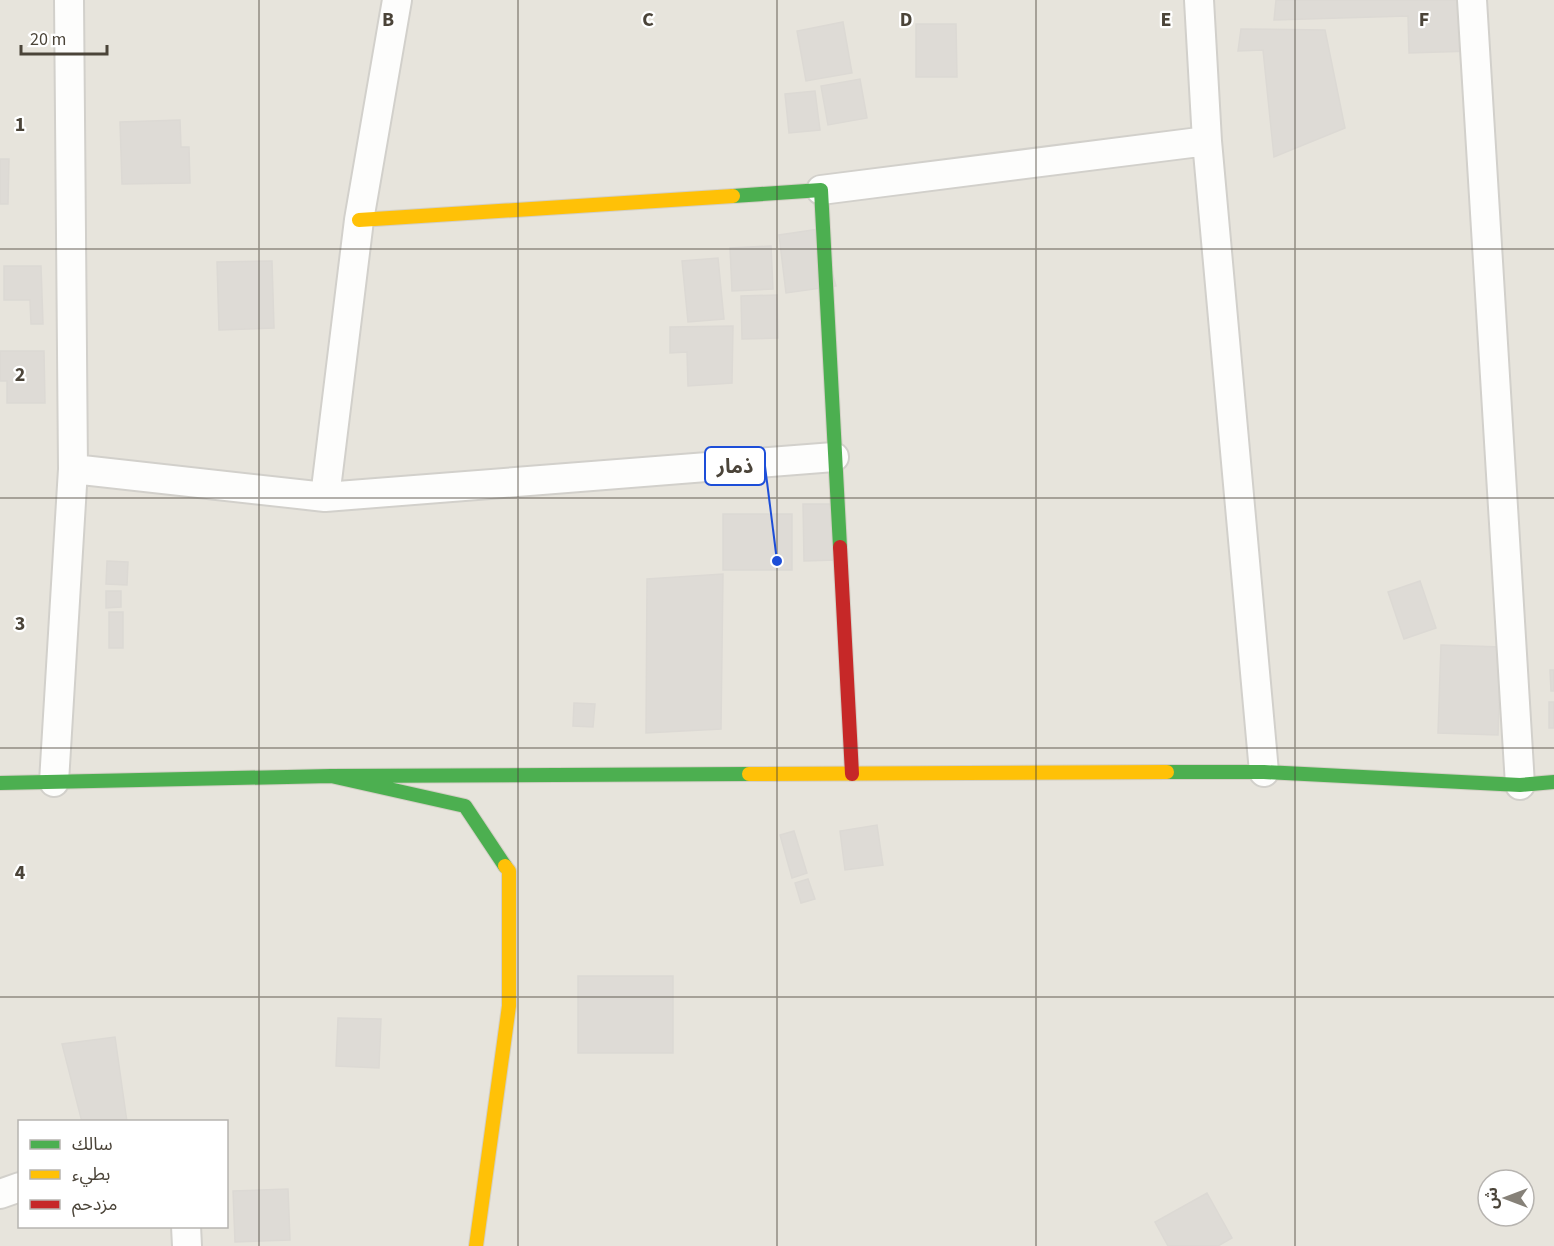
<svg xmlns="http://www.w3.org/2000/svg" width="1554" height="1246" viewBox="0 0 1554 1246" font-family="'Source Sans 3','Noto Sans Arabic',sans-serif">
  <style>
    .residential { fill: #e7e4dc; fill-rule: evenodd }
    .building { fill: #dedbd6; stroke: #dcd9d4; stroke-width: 1.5 }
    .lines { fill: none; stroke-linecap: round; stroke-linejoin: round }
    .street-casing { stroke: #d2d0cb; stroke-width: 32 }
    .fast-casing { stroke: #d3cfc5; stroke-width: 16 }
    .slow-casing { stroke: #d3cfc5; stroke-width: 16 }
    .jam-casing { stroke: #d3cfc5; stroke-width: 16 }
    .street { stroke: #fdfdfc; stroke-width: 28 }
    .fast { stroke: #4caf50; stroke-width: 14 }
    .slow { stroke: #ffc107; stroke-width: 14 }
    .jam { stroke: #c62828; stroke-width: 14 }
    .grid { fill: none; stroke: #4b4439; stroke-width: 1.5; stroke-opacity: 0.55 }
    .grid-label { font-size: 20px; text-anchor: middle; font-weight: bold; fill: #4b4439; stroke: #fff; stroke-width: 4.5; stroke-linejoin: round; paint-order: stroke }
    .leader { fill: none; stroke: #1d4ed8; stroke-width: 2 }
    .callout-dot { fill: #1d4ed8; stroke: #fff; stroke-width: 2 }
    .callout { fill: #fff; stroke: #1d4ed8; stroke-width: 2 }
    .callout-label { font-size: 20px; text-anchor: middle; font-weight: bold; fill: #4b4439 }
  </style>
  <rect width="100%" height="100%" fill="#f4f2ee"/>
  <!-- residential -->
  <path class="residential" d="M 0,0 L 1554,0 L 1554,1246 L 0,1246 ZM 20,1122 L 226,1122 L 226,1226 L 20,1226 ZM 1488,1180 L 1524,1180 L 1524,1216 L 1488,1216 Z"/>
  <!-- building -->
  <path class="building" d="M 1276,0 L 1460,0 L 1472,51 L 1409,53 L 1408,16 L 1274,20 Z
    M 843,22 L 852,73 L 806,81 L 797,31 Z
    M 916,24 L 956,24 L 957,77 L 916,77 Z
    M 1241,29 L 1325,30 L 1345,128 L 1274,157 L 1263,50 L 1238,51 Z
    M 860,79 L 867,118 L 828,125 L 821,86 Z
    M 815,91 L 820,130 L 789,133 L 785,94 Z
    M 180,120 L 181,147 L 189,147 L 190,183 L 122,184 L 120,122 Z
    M 0,159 L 9,159 L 8,204 L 0,204 Z
    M 819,229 L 836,286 L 786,293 L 779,235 Z
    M 771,246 L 773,289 L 732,291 L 730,248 Z
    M 718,258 L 724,319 L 688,322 L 682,261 Z
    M 272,261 L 274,328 L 219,330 L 217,262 Z
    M 4,266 L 41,266 L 43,324 L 31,324 L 30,300 L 4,300 Z
    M 777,295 L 778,338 L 742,339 L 741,296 Z
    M 733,326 L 732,383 L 688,386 L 687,352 L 670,353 L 670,327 Z
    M 0,351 L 44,351 L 45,403 L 7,403 L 7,381 L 0,381 Z
    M 803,504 L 835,504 L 836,560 L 804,561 Z
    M 723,514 L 792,514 L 792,570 L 723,570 Z
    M 107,561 L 128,562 L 127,585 L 106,584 Z
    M 723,574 L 721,729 L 646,733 L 647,579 Z
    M 1420,581 L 1436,628 L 1404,639 L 1388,592 Z
    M 106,591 L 121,591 L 121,607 L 106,608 Z
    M 109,612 L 123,612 L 123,648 L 109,648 Z
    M 1441,645 L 1501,647 L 1498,735 L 1438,733 Z
    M 1550,670 L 1554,670 L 1554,691 L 1551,691 Z
    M 1549,702 L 1554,702 L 1554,728 L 1549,728 Z
    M 574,703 L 595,704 L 593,727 L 573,726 Z
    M 877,825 L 883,865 L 845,870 L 840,831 Z
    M 794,831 L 807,873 L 792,878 L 780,835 Z
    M 808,879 L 815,899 L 801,903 L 795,883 Z
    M 578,976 L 673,976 L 673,1053 L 578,1053 Z
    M 338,1018 L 381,1019 L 379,1068 L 336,1066 Z
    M 115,1037 L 127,1122 L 82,1122 L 62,1044 Z
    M 288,1189 L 290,1240 L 235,1242 L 233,1191 Z
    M 1207,1193 L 1232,1238 L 1218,1246 L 1168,1246 L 1155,1222 Z"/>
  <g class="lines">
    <!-- street casing -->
    <g class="street-casing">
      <path id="street" d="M 1472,0 L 1520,785
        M 1207,141 L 1264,772
        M 821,190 L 1207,141 L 1199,0
        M 73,469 L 325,497 L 834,457
        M 325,497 L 359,220 L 397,0
        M 54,782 L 73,469 L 69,0
        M 0,1194 L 20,1187
        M 186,1226 L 187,1246"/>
    </g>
    <!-- fast casing -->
    <g class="fast-casing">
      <path id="fast" d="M 733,196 L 821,190 L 840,547
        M 1167,772 L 1264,772 L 1520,785 L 1554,782
        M 331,776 L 749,774
        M 0,783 L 331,776 L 465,806 L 505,866"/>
    </g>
    <!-- slow casing -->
    <g class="slow-casing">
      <path id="slow" d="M 359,220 L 733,196
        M 749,774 L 1167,772
        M 476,1246 L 509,1006 L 509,871 L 505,866"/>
    </g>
    <!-- jam casing -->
    <g class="jam-casing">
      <path id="jam" d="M 840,547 L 852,774"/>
    </g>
    <!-- street -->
    <use href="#street" class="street"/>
    <!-- fast -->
    <use href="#fast" class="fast"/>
    <!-- slow -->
    <use href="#slow" class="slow"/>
    <!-- jam -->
    <use href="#jam" class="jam"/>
  </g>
  <!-- grid -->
  <path class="grid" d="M 259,0 L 259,1246M 518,0 L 518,1246M 777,0 L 777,1246M 1036,0 L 1036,1246M 1295,0 L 1295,1246M 0,249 L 1554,249M 0,498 L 1554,498M 0,748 L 1554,748M 0,997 L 1554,997"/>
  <g class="grid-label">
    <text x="388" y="26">B</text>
    <text x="648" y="26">C</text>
    <text x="906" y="26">D</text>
    <text x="1166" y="26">E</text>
    <text x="1424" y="26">F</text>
    <text x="20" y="131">1</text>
    <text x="20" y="381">2</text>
    <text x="20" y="630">3</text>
    <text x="20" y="879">4</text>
  </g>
  <!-- callouts -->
  <path class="leader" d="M777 561L765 466"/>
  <circle class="callout-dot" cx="777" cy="561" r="6"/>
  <rect class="callout" x="705" y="447" width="60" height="38" rx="6"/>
  <g class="callout-label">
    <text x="735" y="473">ذمار</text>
  </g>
  <!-- legend -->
  <rect x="18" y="1120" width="210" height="108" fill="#ffffff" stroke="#b7b4b0" stroke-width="1.5"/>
  <rect x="30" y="1140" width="30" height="9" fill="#4caf50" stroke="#b7b4b0" stroke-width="1.5"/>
  <text x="72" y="1150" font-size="18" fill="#4b4439">سالك</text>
  <rect x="30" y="1170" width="30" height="9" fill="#ffc107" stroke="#b7b4b0" stroke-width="1.5"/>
  <text x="72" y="1180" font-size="18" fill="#4b4439">بطيء</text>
  <rect x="30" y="1200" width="30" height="9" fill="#c62828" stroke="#b7b4b0" stroke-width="1.5"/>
  <text x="72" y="1210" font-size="18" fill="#4b4439">مزدحم</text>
  <!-- north arrow -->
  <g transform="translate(1506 1198) rotate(270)"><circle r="28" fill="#ffffff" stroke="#b7b4b0" stroke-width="1.5"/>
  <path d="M0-4.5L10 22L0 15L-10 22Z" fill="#868178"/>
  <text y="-9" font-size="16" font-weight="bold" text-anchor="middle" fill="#4b4439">ش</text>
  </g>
  <!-- scale -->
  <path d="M21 45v9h86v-9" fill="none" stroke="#4b4439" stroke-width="3"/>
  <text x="30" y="45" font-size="18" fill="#4b4439" stroke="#ffffff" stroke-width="4.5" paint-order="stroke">20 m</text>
</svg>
